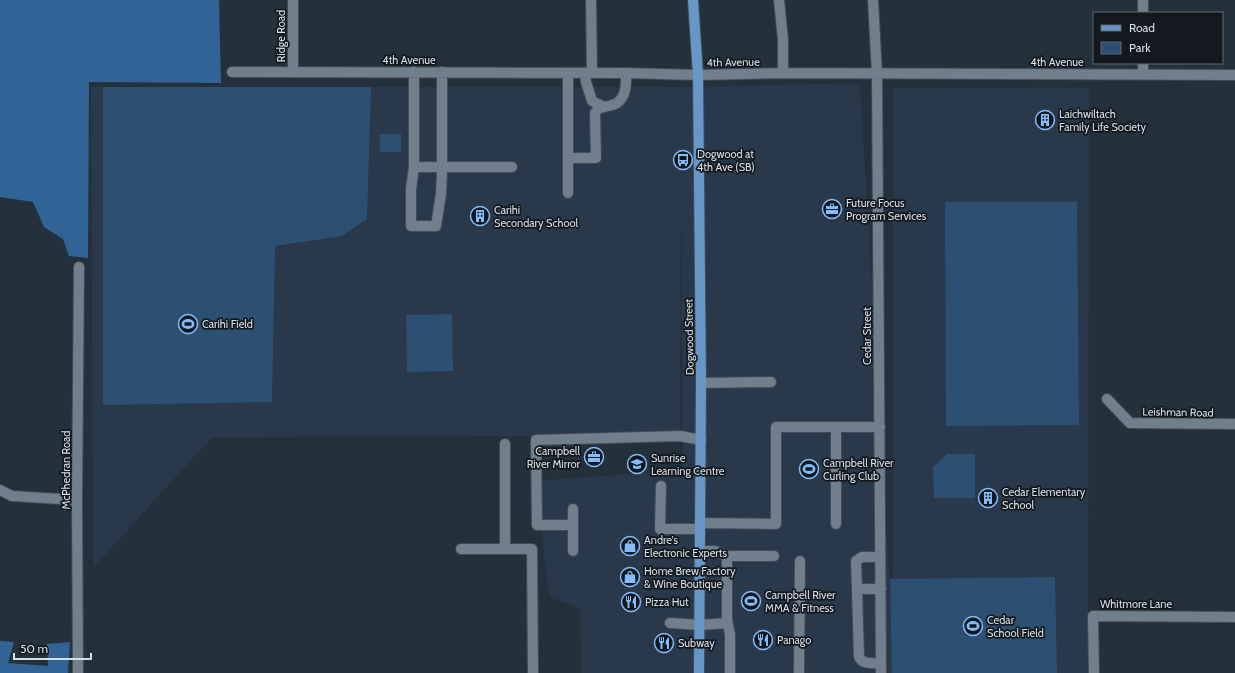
<svg xmlns="http://www.w3.org/2000/svg" width="1235" height="673" viewBox="0 0 1235 673" font-family="Cabin,sans-serif">
  <style>
    .built { fill: #29394b }
    .green { fill: #2d4f72 }
    .forest { fill: #316397 }
    .lines { fill: none; stroke-linecap: round; stroke-linejoin: round }
    .minor-casing { stroke: #424c56; stroke-width: 12 }
    .major-casing { stroke: #424c56; stroke-width: 12 }
    .minor { stroke: #717e8c; stroke-width: 10 }
    .major { stroke: #6896c7; stroke-width: 10 }
    .labels { text-anchor: middle; dominant-baseline: central; stroke-width: 3.5; stroke-linejoin: round; paint-order: stroke }
    .street-label { font-size: 11px; fill: #d7dfe7; stroke: #13181e }
    .poi-label { font-size: 11px; fill: #d7dfe7; stroke: #13181e; text-anchor: start }
  </style>
  <rect width="100%" height="100%" fill="#25303d"/>
  <!-- built -->
  <path class="built" d="M 860,83 L 893,641 L 893,88 L 1089,88 L 1088,673 L 581,673 L 580,608 L 549,597 L 536,481 L 683,470 L 681,186 L 680,436 L 212,437 L 93,568 L 91,87 L 680,87 Z"/>
  <!-- green -->
  <path class="green" d="M 103,87 L 371,87 L 367,219 L 342,236 L 275,246 L 272,402 L 103,405 Z
    M 380,134 L 401,134 L 401,152 L 380,152 Z
    M 945,202 L 1077,202 L 1079,425 L 946,426 Z
    M 452,314 L 453,371 L 407,372 L 406,315 Z
    M 947,454 L 975,454 L 975,498 L 934,498 L 933,467 Z
    M 1055,577 L 1057,673 L 892,673 L 890,579 Z"/>
  <!-- forest -->
  <path class="forest" d="M 0,0 L 219,0 L 221,83 L 89,82 L 88,258 L 69,256 L 63,239 L 44,227 L 33,202 L 0,197 Z
    M 0,641 L 14,642 L 8,663 L 48,666 L 47,644 L 70,642 L 68,673 L 0,673 Z"/>
  <g class="lines">
    <!-- minor casing -->
    <g class="minor-casing">
      <path id="minor" d="M 293,0 L 293,72
        M 591,0 L 592,73
        M 779,0 L 783,40 L 783,73
        M 873,0 L 877,74 L 881,673
        M 1143,0 L 1143,13
        M 1143,63 L 1143,75
        M 232,72 L 626,73 L 698,75 L 783,73 L 1235,75
        M 414,72 L 414,167 L 512,167
        M 568,73 L 568,158 L 596,158 L 595,113 L 599,108 L 604,107
        M 585,73 L 586,82 L 592,101 L 604,107 C 608,106 614,105 617,103 C 627,96 626,83 626,73
        M 414,167 L 411,189 L 411,226 L 436,226 L 441,194 L 442,172 L 442,72
        M 568,193 L 568,158
        M 701,383 L 771,382
        M 1107,399 L 1130,423 L 1235,424
        M 505,444 L 505,549
        M 661,486 L 660,529 L 700,529
        M 0,490 L 12,496 L 77,500
        M 573,509 L 573,525 L 537,525 L 536,440 L 680,436 L 701,440
        M 700,523 L 776,524 L 776,427 L 880,427
        M 836,524 L 836,427
        M 573,525 L 573,551
        M 461,549 L 532,549 L 533,673
        M 700,551 L 715,551 L 727,556
        M 880,557 L 862,557 L 856,561 L 857,589 L 881,589
        M 857,589 L 859,657 C 863,665 873,663 881,663
        M 670,623 L 700,625 L 727,623
        M 78,673 L 77,500 L 79,267
        M 730,673 L 730,634 L 727,620 L 727,556 L 774,556
        M 799,673 L 800,561
        M 1094,673 L 1093,616 L 1235,617"/>
    </g>
    <!-- major casing -->
    <g class="major-casing">
      <path id="major" d="M 693,0 L 698,75 L 701,383 L 699,673"/>
    </g>
    <!-- minor -->
    <use href="#minor" class="minor"/>
    <!-- major -->
    <use href="#major" class="major"/>
  </g>
  <!-- icons -->
  <defs>
    <g id="building-ring" transform="scale(1)"><circle r="9.5" fill="#13181e" stroke="#83bcfa" stroke-width="1.5"/><path d="M-4-6H4V6H1V3H-1V6H-4ZM-2.5-4.3h1.7v1.8h-1.7ZM.8-4.3h1.7v1.8H.8ZM-2.5-1h1.7V.8h-1.7ZM.8-1h1.7V.8H.8Z" fill="#83bcfa"/></g>
    <g id="bus-ring" transform="scale(1)"><circle r="9.5" fill="#13181e" stroke="#83bcfa" stroke-width="1.5"/><path d="M-5-6H5V4H4V6H2V4H-2V6H-4V4H-5ZM-3.5-4V0h7V-4ZM-3.5 1.2v1.5H-2V1.2ZM2 1.2v1.5H3.5V1.2Z" fill="#83bcfa"/></g>
    <g id="office-ring" transform="scale(1)"><circle r="9.5" fill="#13181e" stroke="#83bcfa" stroke-width="1.5"/><path d="M-6-3h4V-5.5h4V-3h4V5H-6ZM-1-4.5V-3h2v-1.5ZM-6 0V1H6V0Z" fill="#83bcfa"/></g>
    <g id="stadium-ring" transform="scale(1)"><circle r="9.5" fill="#13181e" stroke="#83bcfa" stroke-width="1.5"/><path d="M0-5a6.5 5 0 1 0 0 10a6.5 5 0 1 0 0-10ZM-3.5-1.8h7v3.6h-7Z" fill="#83bcfa"/></g>
    <g id="school-ring" transform="scale(1)"><circle r="9.5" fill="#13181e" stroke="#83bcfa" stroke-width="1.5"/><path d="M0-5L7-2L0 1L-7-2ZM-4 1L0 2.5L4 1V4Q0 6-4 4Z" fill="#83bcfa"/></g>
    <g id="shop-ring" transform="scale(1)"><circle r="9.5" fill="#13181e" stroke="#83bcfa" stroke-width="1.5"/><path d="M-5-2.5h2.3a2.7 3.5 0 0 1 5.4 0H5L5.5 6h-11ZM-1.5-2.5h3a1.5 2.3 0 0 0-3 0Z" fill="#83bcfa"/></g>
    <g id="restaurant-ring" transform="scale(1)"><circle r="9.5" fill="#13181e" stroke="#83bcfa" stroke-width="1.5"/><path d="M-5-6h1v4h1v-4h1v4h1v-4h1v5L-1.5 .5V6h-2V.5L-5-1ZM5-6V6H3V1.5H1.5Q1.5-4 5-6Z" fill="#83bcfa"/></g>
  </defs>
  <g fill-rule="evenodd">
    <use href="#building-ring" x="1045" y="120"/>
    <use href="#bus-ring" x="683" y="160"/>
    <use href="#office-ring" x="832" y="209"/>
    <use href="#building-ring" x="480" y="216"/>
    <use href="#stadium-ring" x="188" y="324"/>
    <use href="#office-ring" x="594" y="457"/>
    <use href="#school-ring" x="637" y="464"/>
    <use href="#stadium-ring" x="809" y="469"/>
    <use href="#building-ring" x="988" y="498"/>
    <use href="#shop-ring" x="630" y="546"/>
    <use href="#shop-ring" x="630" y="577"/>
    <use href="#stadium-ring" x="751" y="601"/>
    <use href="#restaurant-ring" x="631" y="602"/>
    <use href="#stadium-ring" x="973" y="626"/>
    <use href="#restaurant-ring" x="763" y="640"/>
    <use href="#restaurant-ring" x="664" y="643"/>
  </g>
  <g class="labels">
    <!-- street labels -->
    <g class="street-label">
      <text transform="translate(281 36) rotate(-90)">Ridge Road</text>
      <text x="409" y="60">4th Avenue</text>
      <text transform="translate(733 62) rotate(-1)">4th Avenue</text>
      <text x="1057" y="62">4th Avenue</text>
      <text transform="translate(867 336) rotate(-90)">Cedar Street</text>
      <text transform="translate(689 337) rotate(-91)">Dogwood Street</text>
      <text transform="translate(1178 412) rotate(1)">Leishman Road</text>
      <text transform="translate(66 470) rotate(-90)">McPhedran Road</text>
      <text x="1136" y="604">Whitmore Lane</text>
    </g>
    <!-- poi labels -->
    <g class="poi-label">
      <text x="1059" y="114">Laichwiltach<tspan x="1059" dy="13">Family Life Society</tspan></text>
      <text x="697" y="154">Dogwood at<tspan x="697" dy="13">4th Ave (SB)</tspan></text>
      <text x="846" y="203">Future Focus<tspan x="846" dy="13">Program Services</tspan></text>
      <text x="494" y="210">Carihi<tspan x="494" dy="13">Secondary School</tspan></text>
      <text x="202" y="324">Carihi Field</text>
      <text x="580" y="451" text-anchor="end">Campbell<tspan x="580" dy="13">River Mirror</tspan></text>
      <text x="651" y="458">Sunrise<tspan x="651" dy="13">Learning Centre</tspan></text>
      <text x="823" y="463">Campbell River<tspan x="823" dy="13">Curling Club</tspan></text>
      <text x="1002" y="492">Cedar Elementary<tspan x="1002" dy="13">School</tspan></text>
      <text x="644" y="540">Andre's<tspan x="644" dy="13">Electronic Experts</tspan></text>
      <text x="644" y="571">Home Brew Factory<tspan x="644" dy="13">&amp; Wine Boutique</tspan></text>
      <text x="765" y="595">Campbell River<tspan x="765" dy="13">MMA &amp; Fitness</tspan></text>
      <text x="645" y="602">Pizza Hut</text>
      <text x="987" y="620">Cedar<tspan x="987" dy="13">School Field</tspan></text>
      <text x="777" y="640">Panago</text>
      <text x="678" y="643">Subway</text>
    </g>
  </g>
  <!-- legend -->
  <rect x="1093" y="12" width="130" height="52" fill="#13181e" stroke="#61686e"/>
  <rect x="1101" y="25" width="20" height="6" fill="#6896c7" stroke="#61686e"/>
  <text x="1129" y="32" font-size="12" fill="#d7dfe7">Road</text>
  <rect x="1101" y="42" width="20" height="12" fill="#2d4f72" stroke="#61686e"/>
  <text x="1129" y="52" font-size="12" fill="#d7dfe7">Park</text>
  <!-- scale -->
  <path d="M14 653v6h77v-6" fill="none" stroke="#d7dfe7" stroke-width="2"/>
  <text x="20" y="653" font-size="12" fill="#d7dfe7" stroke="#13181e" stroke-width="3" paint-order="stroke">50 m</text>
</svg>
